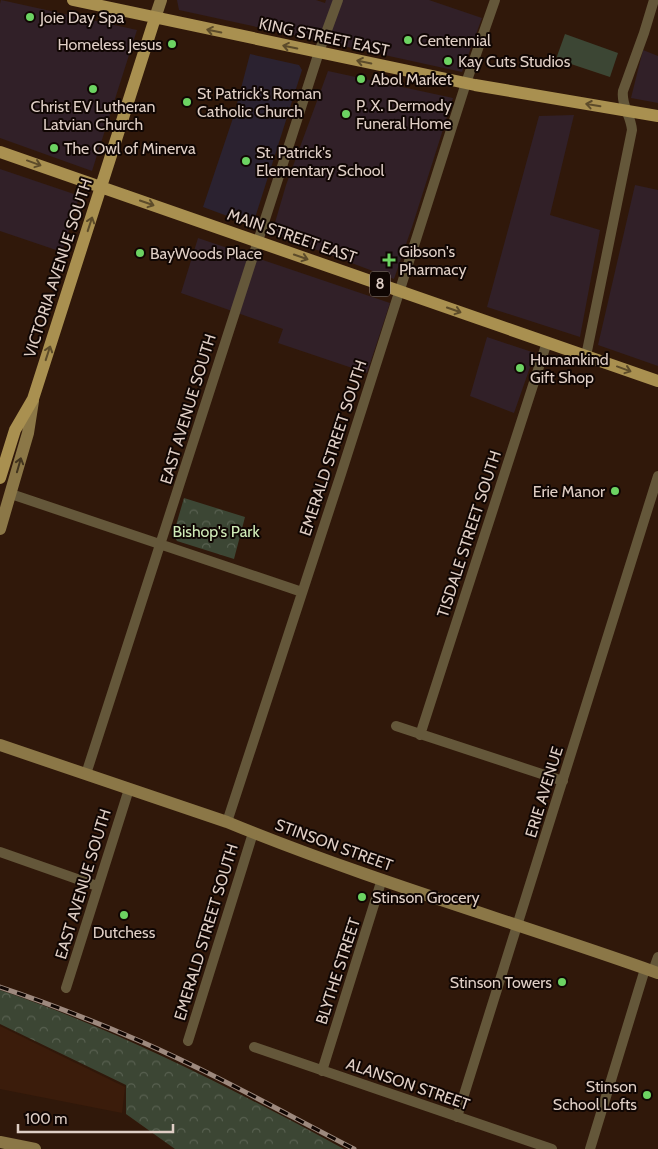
<svg xmlns="http://www.w3.org/2000/svg" width="658" height="1149" viewBox="0 0 658 1149" font-family="Cabin,sans-serif">
  <style>
    .commercial { fill: #312028 }
    .built { fill: #3b1c0b }
    .education { fill: #2b2230 }
    .green { fill: #3c4634 }
    .park { fill: url(#park-crowns) }
    .lines { fill: none; stroke-linecap: round; stroke-linejoin: round }
    .street { stroke: #64573a; stroke-width: 10 }
    .secondary { stroke: #8b7747; stroke-width: 12 }
    .primary { stroke: #a99050; stroke-width: 12 }
    .rail-casing { stroke: #9d897e; stroke-width: 5 }
    .rail { stroke: #100603; stroke-width: 3; stroke-dasharray: 9; stroke-linecap: butt }
    .oneway { stroke: #5c4b2a }
    .oneway2 { stroke: #41331e }
    .poi-dot { fill: #6cd362; stroke: #100603; stroke-width: 2 }
    .labels { text-anchor: middle; dominant-baseline: central; stroke-width: 4; stroke-linejoin: round; paint-order: stroke }
    .shield { fill: #100603; stroke: #a1928b; stroke-width: 1 }
    .shield-label { font-size: 15px; font-weight: bold; fill: #dfcec5 }
    .poi-label { font-size: 16px; fill: #dfcec5; stroke: #100603; text-anchor: start }
    .street-label { font-size: 16px; fill: #dfcec5; stroke: #100603 }
    .park-label { font-size: 16px; fill: #d0ebb8; stroke: #100603 }
  </style>
  <defs>
    <pattern id="park-crowns" width="20" height="18" patternUnits="userSpaceOnUse" patternTransform="scale(1.25)"><rect width="20" height="18" fill="#3c4634"/><path d="M2 6a3 3 0 1 1 6 0M12 15a3 3 0 1 1 6 0" fill="none" stroke="#586050"/></pattern>
  </defs>
  <rect width="100%" height="100%" fill="#30180a"/>
  <!-- commercial -->
  <path class="commercial" d="M 1,0 L 137,30 L 92,171 L 0,138 L 0,4 Z
    M 177,0 L 316,0 L 325,3 L 326,0 L 429,0 L 482,18 L 462,72 L 179,10 Z
    M 643,50 L 658,56 L 658,103 L 631,98 Z
    M 328,71 L 453,98 L 412,227 L 394,279 L 272,233 L 286,185 Z
    M 574,115 L 550,215 L 600,230 L 580,337 L 487,307 L 539,116 Z
    M 0,169 L 74,194 L 77,198 L 78,201 L 62,252 L 0,231 Z
    M 635,185 L 658,190 L 658,366 L 598,345 Z
    M 198,238 L 390,303 L 367,373 L 278,343 L 283,329 L 181,293 Z
    M 487,337 L 535,353 L 514,413 L 470,396 Z"/>
  <!-- built -->
  <path class="built" d="M 0,1026 L 125,1087 L 122,1113 L 0,1089 Z"/>
  <!-- education -->
  <path class="education" d="M 250,54 L 299,65 L 302,70 L 254,221 L 249,224 L 203,207 L 234,115 Z"/>
  <!-- green -->
  <path class="green" d="M 565,34 L 618,53 L 610,77 L 556,59 Z"/>
  <!-- park -->
  <path class="park" d="M 184,498 L 245,517 L 234,559 L 177,541 L 174,536 L 174,532 Z
    M 0,990 C 120,1031 233,1089 344,1149 L 175,1149 L 126,1114 L 126,1085 L 0,1024 Z"/>
  <g class="lines">
    <!-- street -->
    <path class="street" d="M 586,356 L 632,130 C 631,116 621,105 623,91 L 644,33 L 654,0
      M 11,494 L 302,592
      M 396,726 L 563,781
      M 420,735 L 547,342
      M 86,774 L 319,52 L 338,0
      M 227,822 L 341,474 L 466,83 L 495,0
      M 0,852 L 97,886
      M 653,971 L 658,957
      M 66,988 L 129,789
      M 188,1041 L 253,833
      M 254,1047 L 552,1149
      M 322,1071 L 382,879
      M 457,1117 L 658,476
      M 590,1149 L 645,969"/>
    <!-- secondary -->
    <path class="secondary" d="M 155,18 L 161,0
      M 0,529 L 28,433 L 33,401
      M 0,745 L 227,822 C 368,880 515,922 658,973
      M 0,1142 L 35,1149"/>
    <!-- primary -->
    <path class="primary" d="M 73,0 L 475,85 L 658,116
      M 0,152 L 658,381
      M 0,478 L 15,430 L 33,399 L 155,18"/>
    <!-- rail casing -->
    <g class="rail-casing">
      <path id="rail" d="M 0,987 C 48,1003 96,1022 142,1042 C 215,1074 284,1113 354,1149"/>
    </g>
    <!-- rail -->
    <use href="#rail" class="rail"/>
  </g>
  <!-- one-way arrows -->
  <defs><path id="oneway-shaft" d="M-6 0H5M1.5-3L5.5 0L1.5 3" fill="none" stroke-width="1.6" stroke-linecap="round" stroke-linejoin="round" transform="scale(1.25)"/></defs>
  <g class="oneway">
    <use href="#oneway-shaft" transform="translate(214 31) rotate(-168)"/>
    <use href="#oneway-shaft" transform="translate(290 47) rotate(-168)"/>
    <use href="#oneway-shaft" transform="translate(364 62) rotate(-168)"/>
    <use href="#oneway-shaft" transform="translate(593 105) rotate(-171)"/>
    <use href="#oneway-shaft" transform="translate(34 163) rotate(20)"/>
    <use href="#oneway-shaft" transform="translate(147 203) rotate(19)"/>
    <use href="#oneway-shaft" transform="translate(90 224) rotate(-72)"/>
    <use href="#oneway-shaft" transform="translate(301 257) rotate(19)"/>
    <use href="#oneway-shaft" transform="translate(454 310) rotate(19)"/>
    <use href="#oneway-shaft" transform="translate(48 353) rotate(-72)"/>
    <use href="#oneway-shaft" transform="translate(624 369) rotate(20)"/>
  </g>
  <use class="oneway2" href="#oneway-shaft" transform="translate(19 465) rotate(-74)"/>
  <!-- markers -->
  <g class="poi-dot">
    <circle cx="30" cy="17" r="5"/>
    <circle cx="408" cy="40" r="5"/>
    <circle cx="172" cy="44" r="5"/>
    <circle cx="448" cy="61" r="5"/>
    <circle cx="361" cy="79" r="5"/>
    <circle cx="93" cy="89" r="5"/>
    <circle cx="187" cy="102" r="5"/>
    <circle cx="346" cy="114" r="5"/>
    <circle cx="54" cy="148" r="5"/>
    <circle cx="246" cy="161" r="5"/>
    <circle cx="140" cy="253" r="5"/>
    <path d="M386.5 252.5h5v5h5v5h-5v5h-5v-5h-5v-5h5z"/>
    <circle cx="520" cy="368" r="5"/>
    <circle cx="615" cy="491" r="5"/>
    <circle cx="362" cy="897" r="5"/>
    <circle cx="124" cy="915" r="5"/>
    <circle cx="562" cy="982" r="5"/>
    <circle cx="647" cy="1095" r="5"/>
  </g>
  <g class="labels">
    <!-- shield labels -->
    <rect class="shield" x="370" y="271.5" width="20" height="25" rx="4"/>
    <g class="shield-label">
      <text x="380" y="284">8</text>
    </g>
    <!-- poi labels -->
    <g class="poi-label">
      <text x="40" y="17">Joie Day Spa</text>
      <text x="418" y="40">Centennial</text>
      <text x="162" y="44" text-anchor="end">Homeless Jesus</text>
      <text x="458" y="61">Kay Cuts Studios</text>
      <text x="371" y="79">Abol Market</text>
      <text x="197" y="93">St Patrick's Roman<tspan x="197" dy="18">Catholic Church</tspan></text>
      <text x="356" y="105">P. X. Dermody<tspan x="356" dy="18">Funeral Home</tspan></text>
      <text x="93" y="106" text-anchor="middle">Christ EV Lutheran<tspan x="93" dy="18">Latvian Church</tspan></text>
      <text x="64" y="148">The Owl of Minerva</text>
      <text x="256" y="152">St. Patrick's<tspan x="256" dy="18">Elementary School</tspan></text>
      <text x="399" y="251">Gibson's<tspan x="399" dy="18">Pharmacy</tspan></text>
      <text x="150" y="253">BayWoods Place</text>
      <text x="530" y="359">Humankind<tspan x="530" dy="18">Gift Shop</tspan></text>
      <text x="605" y="491" text-anchor="end">Erie Manor</text>
      <text x="372" y="897">Stinson Grocery</text>
      <text x="124" y="932" text-anchor="middle">Dutchess</text>
      <text x="552" y="982" text-anchor="end">Stinson Towers</text>
      <text x="637" y="1086" text-anchor="end">Stinson<tspan x="637" dy="18">School Lofts</tspan></text>
    </g>
    <!-- street labels -->
    <g class="street-label">
      <text transform="translate(324 37) rotate(12)">KING STREET EAST</text>
      <text transform="translate(292 236) rotate(19)">MAIN STREET EAST</text>
      <text transform="translate(58 268) rotate(-72)">VICTORIA AVENUE SOUTH</text>
      <text transform="translate(188 409) rotate(-73)">EAST AVENUE SOUTH</text>
      <text transform="translate(333 448) rotate(-72)">EMERALD STREET SOUTH</text>
      <text transform="translate(469 534) rotate(-72)">TISDALE STREET SOUTH</text>
      <text transform="translate(544 792) rotate(-73)">ERIE AVENUE</text>
      <text transform="translate(334 845) rotate(20)">STINSON STREET</text>
      <text transform="translate(83 884) rotate(-73)">EAST AVENUE SOUTH</text>
      <text transform="translate(206 932) rotate(-73)">EMERALD STREET SOUTH</text>
      <text transform="translate(338 971) rotate(-72)">BLYTHE STREET</text>
      <text transform="translate(408 1084) rotate(19)">ALANSON STREET</text>
    </g>
    <!-- park labels -->
    <g class="park-label">
      <text x="216" y="531">Bishop's Park</text>
    </g>
  </g>
  <!-- scale -->
  <path d="M18 1124v8h155v-8" fill="none" stroke="#dfcec5" stroke-width="2.5"/>
  <text x="25" y="1124" font-size="15" fill="#dfcec5" stroke="#100603" stroke-width="4" paint-order="stroke">100 m</text>
</svg>
